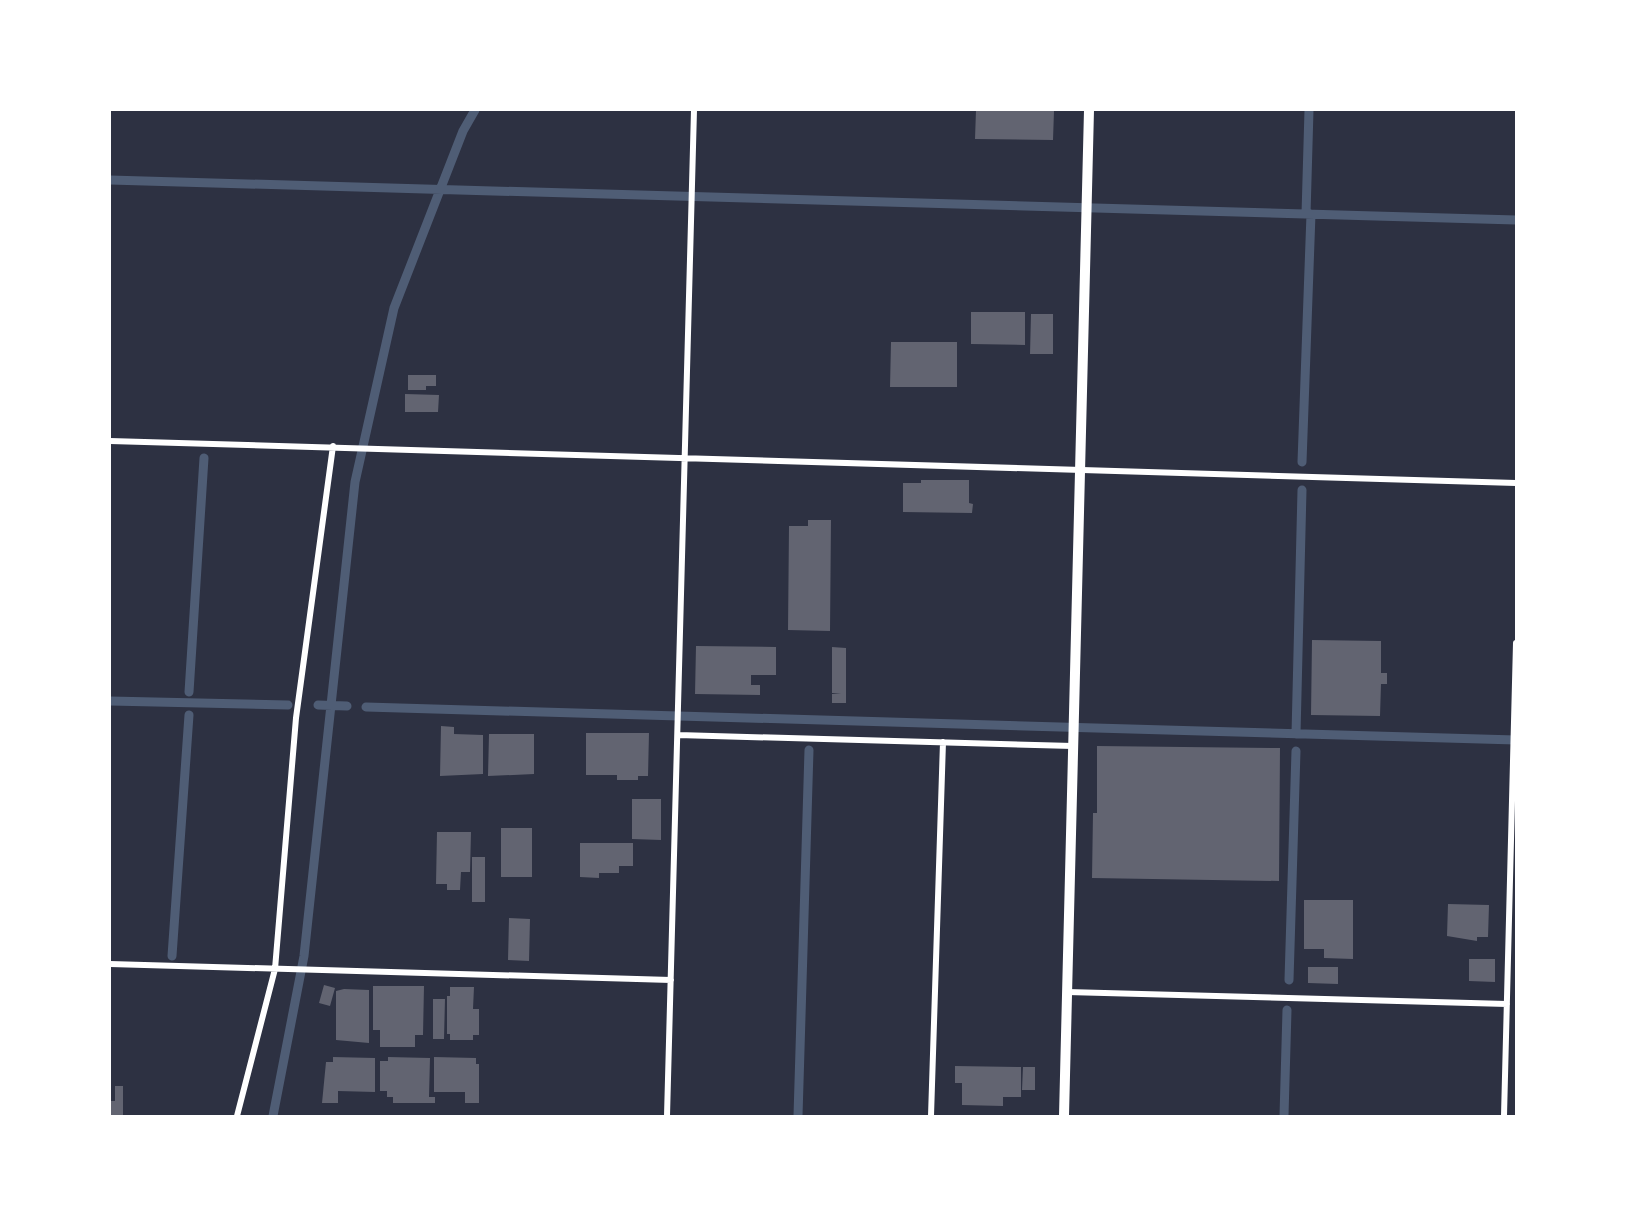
<svg xmlns="http://www.w3.org/2000/svg" width="1626" height="1226" viewBox="0 0 1626 1226" font-family="Figtree,sans-serif">
  <style>
    .lines { fill: none; stroke-linecap: round; stroke-linejoin: round }
    .stream { stroke: #4f5d75; stroke-width: 9 }
    .building { fill: #626471 }
    .minor { stroke: #fff; stroke-width: 6 }
    .tertiary { stroke: #fff; stroke-width: 10 }
  </style>
  <rect width="100%" height="100%" fill="#2d3142"/>
  <g class="lines">
    <!-- stream -->
    <path class="stream" d="M 110,180 L 1516,220
      M 1306,214 L 1309,110
      M 1302,462 L 1311,214
      M 189,692 L 204,458
      M 110,701 L 288,705
      M 318,705 L 347,706
      M 366,707 L 1516,740
      M 1296,734 L 1302,490
      M 172,956 L 189,715
      M 1289,980 L 1296,751
      M 273,1116 L 304,956 L 355,482 L 394,308 L 463,131 L 475,110
      M 798,1116 L 809,750
      M 1284,1116 L 1287,1010"/>
  </g>
  <!-- building -->
  <path class="building" d="M 976,110 L 1054,111 L 1053,140 L 975,139 Z
    M 971,312 L 1025,312 L 1025,345 L 971,344 Z
    M 1031,314 L 1053,314 L 1053,354 L 1030,354 Z
    M 891,342 L 957,342 L 957,387 L 890,387 Z
    M 408,375 L 436,375 L 436,386 L 426,386 L 426,390 L 408,390 Z
    M 405,394 L 439,395 L 438,412 L 405,412 Z
    M 921,480 L 969,480 L 969,503 L 973,504 L 972,513 L 903,512 L 903,483 L 921,483 Z
    M 808,520 L 831,520 L 830,631 L 788,630 L 789,526 L 808,526 Z
    M 1312,640 L 1381,641 L 1381,673 L 1387,673 L 1387,684 L 1381,684 L 1380,716 L 1311,715 Z
    M 696,646 L 776,647 L 776,675 L 751,675 L 751,685 L 760,685 L 760,695 L 695,694 Z
    M 832,647 L 846,648 L 846,703 L 832,703 L 832,694 L 841,693 L 832,693 Z
    M 441,726 L 454,727 L 454,734 L 483,735 L 483,774 L 440,776 Z
    M 586,733 L 649,733 L 648,776 L 638,776 L 638,780 L 617,780 L 617,775 L 586,775 Z
    M 489,734 L 534,734 L 534,774 L 488,776 Z
    M 1097,746 L 1280,748 L 1279,881 L 1092,878 L 1093,813 L 1097,813 Z
    M 632,799 L 661,799 L 661,840 L 632,839 Z
    M 501,828 L 532,828 L 532,877 L 501,877 Z
    M 437,832 L 471,832 L 470,872 L 461,872 L 460,890 L 447,890 L 447,884 L 436,884 Z
    M 580,843 L 633,843 L 633,866 L 619,866 L 619,873 L 599,873 L 599,878 L 580,877 Z
    M 472,857 L 485,857 L 485,902 L 472,902 Z
    M 1304,900 L 1353,900 L 1353,959 L 1324,958 L 1324,949 L 1304,949 Z
    M 1448,904 L 1489,905 L 1488,937 L 1477,937 L 1477,941 L 1447,936 Z
    M 509,918 L 530,919 L 529,961 L 508,960 Z
    M 1469,959 L 1495,959 L 1495,982 L 1469,981 Z
    M 1308,967 L 1338,967 L 1338,984 L 1308,983 Z
    M 324,985 L 335,988 L 330,1006 L 319,1003 Z
    M 373,986 L 424,986 L 423,1035 L 415,1035 L 415,1047 L 380,1047 L 380,1030 L 373,1030 Z
    M 450,987 L 474,987 L 473,1009 L 479,1009 L 479,1035 L 473,1035 L 473,1040 L 450,1040 L 450,1034 L 447,1034 L 447,996 L 450,996 Z
    M 344,989 L 369,990 L 369,1043 L 336,1040 L 336,991 Z
    M 433,999 L 445,999 L 444,1039 L 433,1039 Z
    M 333,1057 L 375,1058 L 375,1092 L 338,1091 L 338,1103 L 322,1103 L 326,1062 L 333,1062 Z
    M 388,1057 L 430,1058 L 429,1097 L 435,1097 L 435,1103 L 393,1103 L 393,1097 L 387,1097 L 387,1091 L 380,1091 L 380,1061 L 388,1061 Z
    M 434,1057 L 476,1058 L 476,1064 L 479,1064 L 479,1103 L 465,1103 L 465,1092 L 434,1092 Z
    M 955,1066 L 1021,1067 L 1021,1097 L 1003,1097 L 1003,1106 L 962,1105 L 962,1083 L 955,1083 Z
    M 1023,1067 L 1035,1067 L 1035,1090 L 1022,1090 Z
    M 115,1086 L 123,1086 L 123,1116 L 110,1116 L 110,1101 L 115,1101 Z"/>
  <g class="lines">
    <!-- minor -->
    <path class="minor" d="M 110,441 L 1516,483
      M 678,735 L 1073,746
      M 110,964 L 671,980
      M 1067,992 L 1507,1004
      M 237,1116 L 275,969 L 296,718 L 333,446
      M 667,1116 L 694,110
      M 931,1116 L 943,742
      M 1504,1116 L 1516,643"/>
    <!-- tertiary -->
    <path class="tertiary" d="M 1064,1116 L 1089,110"/>
  </g>
  <!-- border -->
  <rect width="1626" height="1226" fill="none" stroke="#ffffff" stroke-width="222"/>
</svg>
